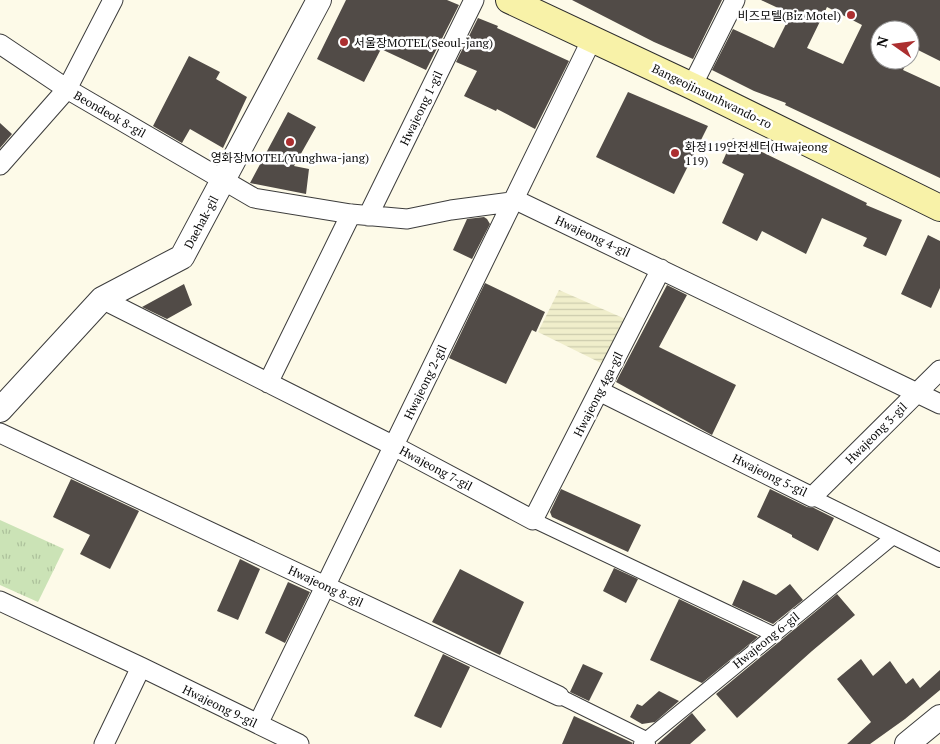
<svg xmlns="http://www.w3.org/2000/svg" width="940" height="744" viewBox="0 0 940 744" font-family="'PT Serif','Noto Sans KR',serif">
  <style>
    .farmland { fill: url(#farmland-rules) }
    .park { fill: url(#park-tufts) }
    .building { fill: #514b47; fill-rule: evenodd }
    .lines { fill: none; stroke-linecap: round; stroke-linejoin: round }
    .pedestrian-casing { stroke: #3c3c3c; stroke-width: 16 }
    .minor-casing { stroke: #3c3c3c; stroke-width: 21 }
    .tertiary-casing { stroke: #3c3c3c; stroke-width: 26 }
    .secondary-casing { stroke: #2b2b2b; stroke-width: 28 }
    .pedestrian { stroke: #fff; stroke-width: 14 }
    .minor { stroke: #fff; stroke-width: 19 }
    .tertiary { stroke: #fff; stroke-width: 24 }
    .secondary { stroke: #f8f2a8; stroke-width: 26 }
    .poi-dot { fill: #ac2f30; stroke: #fff; stroke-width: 2 }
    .labels { text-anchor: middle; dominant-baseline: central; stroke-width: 5; stroke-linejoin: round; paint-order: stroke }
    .poi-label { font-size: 12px; fill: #090909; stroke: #fff; text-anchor: start }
    .street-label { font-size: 12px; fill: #090909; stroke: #fff }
  </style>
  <defs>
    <pattern id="farmland-rules" width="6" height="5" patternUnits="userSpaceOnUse" patternTransform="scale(1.25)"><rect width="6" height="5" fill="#f0eecb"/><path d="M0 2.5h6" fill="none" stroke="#cccbad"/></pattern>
    <pattern id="park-tufts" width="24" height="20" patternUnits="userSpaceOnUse" patternTransform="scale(1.25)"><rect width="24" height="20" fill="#cbe3b6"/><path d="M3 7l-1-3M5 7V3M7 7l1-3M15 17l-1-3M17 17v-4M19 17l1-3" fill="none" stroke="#adc19b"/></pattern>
  </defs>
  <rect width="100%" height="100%" fill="#fdfae8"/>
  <!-- farmland -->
  <path class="farmland" d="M 559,290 L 630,321 L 607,366 L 538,332 Z"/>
  <!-- park -->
  <path class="park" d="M 0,520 L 64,549 L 38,602 L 0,585 Z"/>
  <!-- building -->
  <path class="building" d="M 346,0 L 447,0 L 459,5 L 426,70 L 381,49 L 364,82 L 317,59 Z
    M 572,0 L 722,0 L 693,59 L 654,42 Z
    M 761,0 L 940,0 L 940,61 L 910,46 L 910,30 L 880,30 L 880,60 L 908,60 L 903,70 L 940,87 L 940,178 L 785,105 L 786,103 L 754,91 L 712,70 L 733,29 L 774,48 L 791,14 ZM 827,7 L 862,25 L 843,64 L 807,48 Z
    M 478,18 L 498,26 L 497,28 L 569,61 L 535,129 L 497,109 L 496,111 L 464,96 L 477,71 L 456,62 Z
    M 189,56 L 220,72 L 216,79 L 247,97 L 223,148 L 190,129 L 182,143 L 153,126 Z
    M 628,92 L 708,126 L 674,194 L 596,157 Z
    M 288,112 L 316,127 L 294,166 L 309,169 L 306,194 L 250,183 Z
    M 0,123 L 12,134 L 0,148 Z
    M 733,138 L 867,203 L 866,205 L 902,220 L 886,256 L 863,246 L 867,238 L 822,218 L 806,254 L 762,231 L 757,241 L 722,223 L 744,174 L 722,163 Z
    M 484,217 L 487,219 L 490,224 L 472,259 L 453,250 L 467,219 Z
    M 928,235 L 940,241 L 940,288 L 931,308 L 901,294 Z
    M 485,283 L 545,312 L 536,332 L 532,330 L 506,384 L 449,358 Z
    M 184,284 L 192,305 L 167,319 L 142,307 Z
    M 667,285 L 687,295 L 659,347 L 736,385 L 712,435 L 616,382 Z
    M 71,479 L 139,511 L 110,569 L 80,554 L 90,535 L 53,517 Z
    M 561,489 L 641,525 L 628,552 L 552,517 L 550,512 Z
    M 770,489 L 807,507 L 814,508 L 834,518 L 818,551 L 792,537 L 792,535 L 757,517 Z
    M 240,559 L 260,569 L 238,620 L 217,611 Z
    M 614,568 L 638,579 L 626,603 L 603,591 Z
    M 460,569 L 524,602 L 500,655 L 432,622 Z
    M 743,580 L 776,595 L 790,584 L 803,600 L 773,624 L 732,605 Z
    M 288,582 L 310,592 L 285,643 L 265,633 Z
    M 837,594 L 855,615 L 812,651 L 737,718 L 716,694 Z
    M 679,599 L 758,637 L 702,683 L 650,660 Z
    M 443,654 L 470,667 L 441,728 L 414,716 Z
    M 861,659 L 873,676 L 890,661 L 906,684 L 913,678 L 920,688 L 940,670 L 940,690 L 905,719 L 870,744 L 847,744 L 871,722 L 837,679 Z
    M 583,664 L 603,673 L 589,701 L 570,692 Z
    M 659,691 L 679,701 L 655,722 L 642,724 L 630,717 L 637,704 L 642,706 Z
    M 692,713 L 706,730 L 690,744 L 657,744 Z
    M 574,716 L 633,743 L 632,744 L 562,744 Z"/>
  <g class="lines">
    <!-- pedestrian casing -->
    <g class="pedestrian-casing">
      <path id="pedestrian" d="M 812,497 L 940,560
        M 533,520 L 773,634
        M 559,696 L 646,739 L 648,744
        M 641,744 L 893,537"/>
    </g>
    <!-- minor casing -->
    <g class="minor-casing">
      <path id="minor" d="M 0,44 L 67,89 L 254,198 L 351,214 L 407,219 L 451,210 L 518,201 L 940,404
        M 692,86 L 735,0
        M 0,165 L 67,89 L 113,0
        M 368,216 L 474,0
        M 102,299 L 394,446 L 533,520 L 661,269
        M 268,383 L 351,214
        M 599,391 L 812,497 L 940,370
        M 0,433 L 559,696
        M 0,601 L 141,667 L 299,744
        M 258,724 L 592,39
        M 104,744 L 141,667"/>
    </g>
    <!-- tertiary casing -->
    <g class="tertiary-casing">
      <path id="tertiary" d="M 0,410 L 102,299 L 182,257 L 319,0
        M 907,744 L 940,717"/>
    </g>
    <!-- secondary casing -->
    <g class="secondary-casing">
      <path id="secondary" d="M 509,0 L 692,86 L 940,208"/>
    </g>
    <!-- pedestrian -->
    <use href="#pedestrian" class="pedestrian"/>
    <!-- minor -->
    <use href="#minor" class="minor"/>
    <!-- tertiary -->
    <use href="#tertiary" class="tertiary"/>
    <!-- secondary -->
    <use href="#secondary" class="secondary"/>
  </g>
  <!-- markers -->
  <g class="poi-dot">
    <circle cx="851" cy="15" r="5"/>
    <circle cx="344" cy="42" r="5"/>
    <circle cx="290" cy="142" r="5"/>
    <circle cx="675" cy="153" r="5"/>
  </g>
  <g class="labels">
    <!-- poi labels -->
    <g class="poi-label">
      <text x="841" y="15" text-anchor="end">비즈모텔(Biz Motel)</text>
      <text x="354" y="42">서울장MOTEL(Seoul-jang)</text>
      <text x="685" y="146">화정119안전센터(Hwajeong<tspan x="685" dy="14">119)</tspan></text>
      <text x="290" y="157" text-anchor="middle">영화장MOTEL(Yunghwa-jang)</text>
    </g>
    <!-- street labels -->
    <g class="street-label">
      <text transform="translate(712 96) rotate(26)">Bangeojinsunhwando-ro</text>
      <text transform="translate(421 108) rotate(-64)">Hwajeong 1-gil</text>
      <text transform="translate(110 114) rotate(30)">Beondeok 8-gil</text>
      <text transform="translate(201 222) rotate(-62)">Daehak-gil</text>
      <text transform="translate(593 236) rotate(25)">Hwajeong 4-gil</text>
      <text transform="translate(425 382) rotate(-64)">Hwajeong 2-gil</text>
      <text transform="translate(598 394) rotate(-63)">Hwajeong 4ga-gil</text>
      <text transform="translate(876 433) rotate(-45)">Hwajeong 3-gil</text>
      <text transform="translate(436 468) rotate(28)">Hwajeong 7-gil</text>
      <text transform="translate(770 475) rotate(26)">Hwajeong 5-gil</text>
      <text transform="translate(326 586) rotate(25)">Hwajeong 8-gil</text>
      <text transform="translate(766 640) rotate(-39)">Hwajeong 6-gil</text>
      <text transform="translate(220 706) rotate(26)">Hwajeong 9-gil</text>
    </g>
  </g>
  <!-- north arrow -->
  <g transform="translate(895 45) rotate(284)"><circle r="24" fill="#ffffff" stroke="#9d9d9d"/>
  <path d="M0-4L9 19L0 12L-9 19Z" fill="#ac2f30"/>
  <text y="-8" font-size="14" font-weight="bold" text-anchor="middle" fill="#090909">N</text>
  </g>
</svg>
